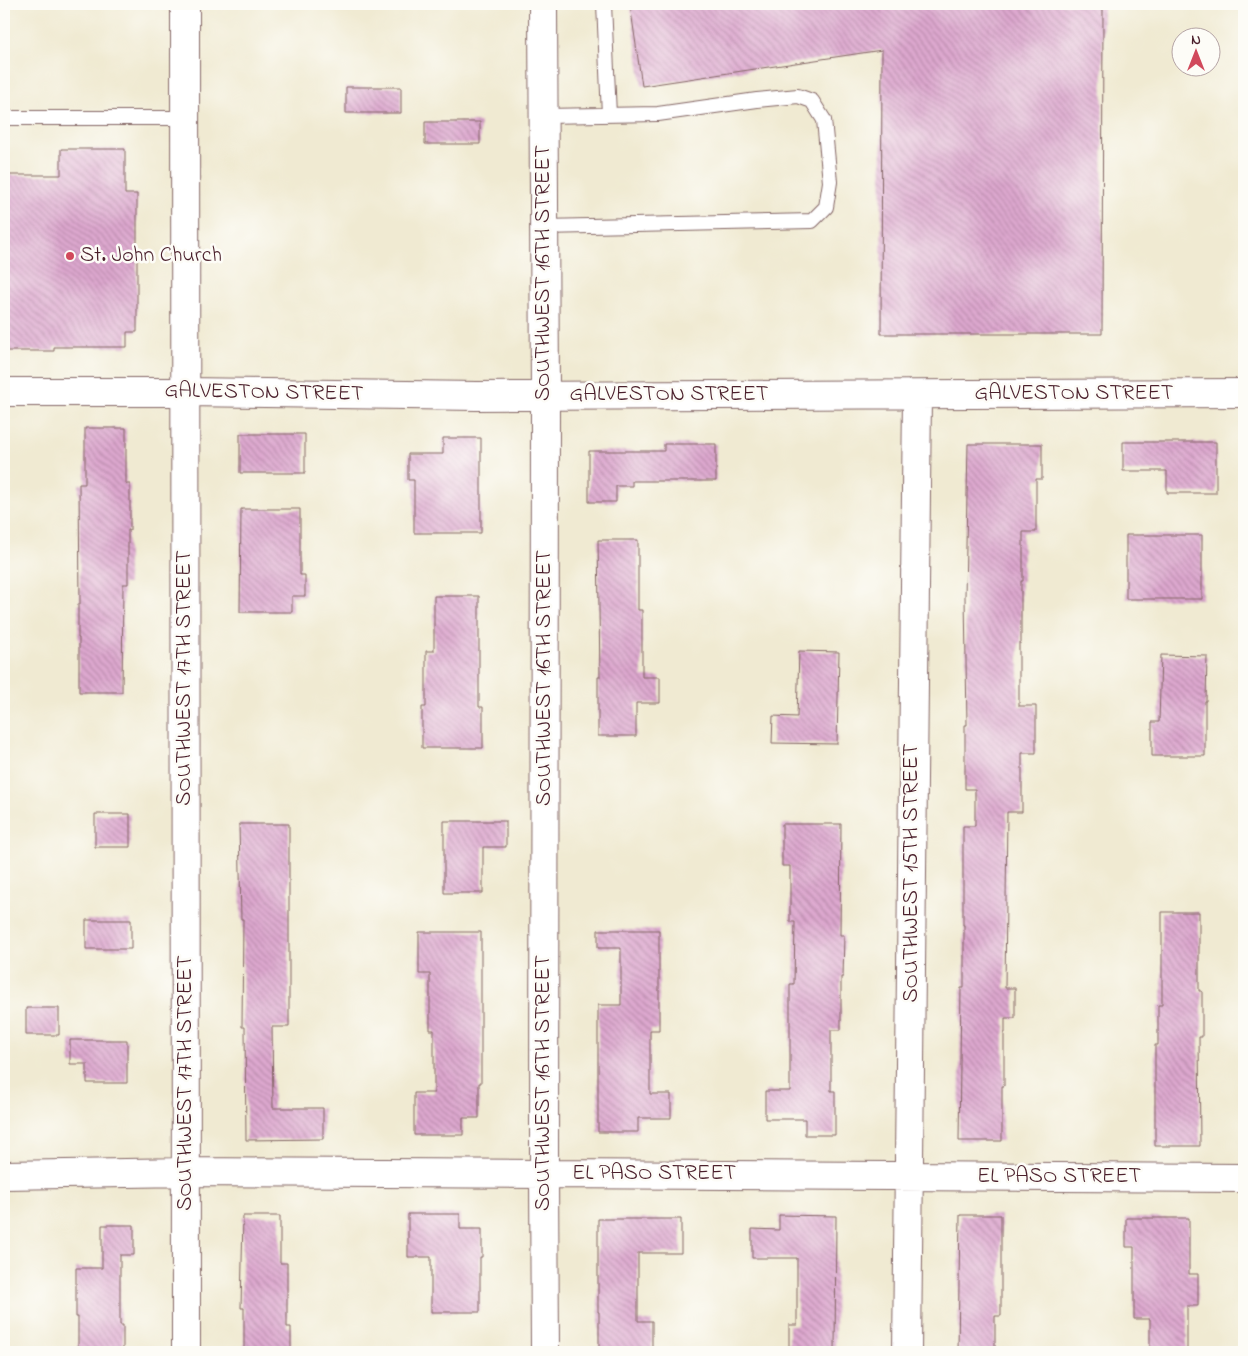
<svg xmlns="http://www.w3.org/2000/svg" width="1248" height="1356" viewBox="0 0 1248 1356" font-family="'Indie Flower',sans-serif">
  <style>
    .building { fill: url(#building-back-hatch) }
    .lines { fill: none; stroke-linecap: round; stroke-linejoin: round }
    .lane-casing { stroke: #846665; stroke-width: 16 }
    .street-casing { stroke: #846665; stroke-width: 30 }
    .lane { stroke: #fff; stroke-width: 14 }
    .street { stroke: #fff; stroke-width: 28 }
    .poi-dot { fill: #d1495b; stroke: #fdfcf7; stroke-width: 2 }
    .labels { text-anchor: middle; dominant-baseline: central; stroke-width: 5; stroke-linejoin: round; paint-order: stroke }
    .poi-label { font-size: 22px; fill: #4a1f2b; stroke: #fdfcf7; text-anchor: start }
    .street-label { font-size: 22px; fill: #4a1f2b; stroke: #fdfcf7 }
  </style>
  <defs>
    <pattern id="building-back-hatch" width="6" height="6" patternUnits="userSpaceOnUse" patternTransform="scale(1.25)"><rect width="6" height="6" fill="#dda8cf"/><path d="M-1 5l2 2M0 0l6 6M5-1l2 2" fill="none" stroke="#b588a8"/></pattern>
  </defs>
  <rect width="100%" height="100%" fill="#fdfcf7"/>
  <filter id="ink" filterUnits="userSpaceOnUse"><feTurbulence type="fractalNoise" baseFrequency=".02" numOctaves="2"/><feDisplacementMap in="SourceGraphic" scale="10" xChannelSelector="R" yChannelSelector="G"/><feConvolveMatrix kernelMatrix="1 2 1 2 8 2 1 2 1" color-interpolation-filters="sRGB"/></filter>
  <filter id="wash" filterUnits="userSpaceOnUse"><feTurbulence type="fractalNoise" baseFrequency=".0096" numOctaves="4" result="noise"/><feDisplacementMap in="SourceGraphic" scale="20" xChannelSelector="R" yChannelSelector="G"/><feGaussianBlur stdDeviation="1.12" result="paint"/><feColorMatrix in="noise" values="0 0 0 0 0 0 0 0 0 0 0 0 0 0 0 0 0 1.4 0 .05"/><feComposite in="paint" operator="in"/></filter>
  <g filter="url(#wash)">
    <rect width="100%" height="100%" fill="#f0ead2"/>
    <g id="blocks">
      <!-- building -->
      <path class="building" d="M 630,4 L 1103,4 L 1102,334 L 881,334 L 882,50 L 642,86 Z
        M 346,87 L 401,87 L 401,113 L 346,113 Z
        M 425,122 L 480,122 L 480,144 L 425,144 Z
        M 61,149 L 125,149 L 125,194 L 137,194 L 137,332 L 127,332 L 127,347 L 54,347 L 54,351 L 4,351 L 4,175 L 61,175 Z
        M 85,428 L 126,428 L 126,484 L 130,484 L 130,530 L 128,530 L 128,584 L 123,584 L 122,692 L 79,692 L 79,638 L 78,638 L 78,604 L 80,604 L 79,484 L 85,484 Z
        M 240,434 L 305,434 L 305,473 L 240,473 Z
        M 443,438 L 481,438 L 481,533 L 414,533 L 414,480 L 408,480 L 408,454 L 443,454 Z
        M 1123,442 L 1216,442 L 1216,493 L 1167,493 L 1167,471 L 1123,471 Z
        M 664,444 L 716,444 L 716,481 L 632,481 L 632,486 L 616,486 L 616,502 L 589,502 L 589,451 L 664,451 Z
        M 968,444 L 1042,444 L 1042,479 L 1036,479 L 1036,532 L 1023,532 L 1023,581 L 1021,581 L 1021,643 L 1019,643 L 1019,706 L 1036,706 L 1036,753 L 1022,753 L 1022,812 L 1007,812 L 1005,988 L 1015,988 L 1015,1018 L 1005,1018 L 1005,1033 L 1004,1033 L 1004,1086 L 1002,1086 L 1002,1141 L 959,1141 L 961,988 L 964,988 L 964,925 L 963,925 L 963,826 L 975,826 L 975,789 L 965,789 L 965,725 L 967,725 L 965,597 Z
        M 241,509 L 300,509 L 300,575 L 305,575 L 305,596 L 292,596 L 292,612 L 240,612 Z
        M 1126,535 L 1202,535 L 1202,599 L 1126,599 Z
        M 598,540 L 638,540 L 638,610 L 642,610 L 642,677 L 660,677 L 660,703 L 636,703 L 636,736 L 598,736 L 598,677 L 600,677 Z
        M 434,596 L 479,596 L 479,707 L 483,707 L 483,748 L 422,748 L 422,707 L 426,707 L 426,651 L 434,651 Z
        M 799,651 L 839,652 L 837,744 L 772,743 L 773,716 L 797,717 Z
        M 1161,655 L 1207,656 L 1206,701 L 1205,701 L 1205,756 L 1152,756 L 1152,722 L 1159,722 Z
        M 95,814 L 130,814 L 130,847 L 95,847 Z
        M 444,821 L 506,821 L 506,847 L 483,847 L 483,893 L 444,893 Z
        M 239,824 L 289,824 L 289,1027 L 272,1027 L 273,1108 L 323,1108 L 323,1139 L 246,1140 L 245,1027 L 242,1027 L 243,919 L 241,919 Z
        M 782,824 L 841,824 L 840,935 L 844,935 L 843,977 L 841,977 L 841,1030 L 831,1030 L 831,1091 L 835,1091 L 835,1135 L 805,1135 L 805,1119 L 765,1119 L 765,1091 L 790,1091 L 790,984 L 794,984 L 795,922 L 790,922 L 790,866 L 782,866 Z
        M 1162,912 L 1199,912 L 1199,991 L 1202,991 L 1202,1037 L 1199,1037 L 1200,1146 L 1155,1146 L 1155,1045 L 1158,1045 L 1158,1005 L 1162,1005 Z
        M 86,920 L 131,920 L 131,949 L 86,949 Z
        M 598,930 L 659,930 L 659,1030 L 650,1030 L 650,1094 L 671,1094 L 671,1118 L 638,1118 L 638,1132 L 598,1132 L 598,1005 L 621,1005 L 621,948 L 598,948 Z
        M 419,932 L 481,932 L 481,1083 L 479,1083 L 479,1118 L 463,1118 L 463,1135 L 414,1135 L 414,1093 L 434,1093 L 434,1030 L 430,1030 L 430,974 L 419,974 Z
        M 26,1008 L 59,1008 L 59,1035 L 26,1035 Z
        M 70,1040 L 127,1040 L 127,1083 L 87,1083 L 87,1064 L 70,1064 Z
        M 408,1214 L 460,1214 L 460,1229 L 482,1229 L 482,1257 L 480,1257 L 480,1312 L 431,1312 L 431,1257 L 408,1257 Z
        M 779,1215 L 836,1216 L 835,1352 L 789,1352 L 789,1325 L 797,1325 L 797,1258 L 752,1258 L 752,1229 L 779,1230 Z
        M 960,1215 L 1001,1215 L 1001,1316 L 995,1316 L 995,1352 L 958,1352 Z
        M 243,1216 L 280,1216 L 280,1263 L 287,1263 L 287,1327 L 291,1327 L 291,1352 L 244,1352 L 244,1308 L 241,1308 Z
        M 1126,1218 L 1189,1218 L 1189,1274 L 1198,1274 L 1198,1306 L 1187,1306 L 1187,1352 L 1150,1352 L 1150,1319 L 1134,1319 L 1134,1247 L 1126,1247 Z
        M 598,1219 L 681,1219 L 681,1253 L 638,1253 L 638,1321 L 652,1321 L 652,1352 L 599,1352 L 599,1312 L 598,1312 Z
        M 102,1225 L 134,1225 L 134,1255 L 120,1255 L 120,1325 L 123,1325 L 123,1352 L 78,1352 L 78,1317 L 76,1317 L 76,1268 L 102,1268 Z"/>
    </g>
  </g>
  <g filter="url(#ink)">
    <use href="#blocks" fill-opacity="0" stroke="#846665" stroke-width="1"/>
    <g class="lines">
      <!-- lane casing -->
      <g class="lane-casing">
        <path id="lane" d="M 604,4 L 609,115
          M 544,116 L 658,114 L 757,100 L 798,96 L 812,101 L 824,120 L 830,182 L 826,207 L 812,221 L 544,227
          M 4,118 L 185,118"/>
      </g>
      <!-- street casing -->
      <g class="street-casing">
        <path id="street" d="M 185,4 L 186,1352
          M 543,4 L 545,396 L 544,1174 L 545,1352
          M 4,392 L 184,392 L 477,396 L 1244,393
          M 4,1175 L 187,1172 L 1244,1178
          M 907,1352 L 917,395"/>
      </g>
      <!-- lane -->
      <use href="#lane" class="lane"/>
      <!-- street -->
      <use href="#street" class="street"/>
    </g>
  </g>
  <!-- markers -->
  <circle class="poi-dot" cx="70" cy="256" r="5"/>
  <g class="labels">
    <!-- poi labels -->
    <g class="poi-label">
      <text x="80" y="256">St. John Church</text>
    </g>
    <!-- street labels -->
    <g class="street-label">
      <text transform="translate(544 273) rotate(-90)">SOUTHWEST 16TH STREET</text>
      <text transform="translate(264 393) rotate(1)">GALVESTON STREET</text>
      <text x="1074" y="394">GALVESTON STREET</text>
      <text x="669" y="395">GALVESTON STREET</text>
      <text transform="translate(185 678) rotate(-90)">SOUTHWEST 17TH STREET</text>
      <text transform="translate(545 678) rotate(-90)">SOUTHWEST 16TH STREET</text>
      <text transform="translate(912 873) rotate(-90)">SOUTHWEST 15TH STREET</text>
      <text transform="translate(186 1083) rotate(-90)">SOUTHWEST 17TH STREET</text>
      <text transform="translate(544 1083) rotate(-90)">SOUTHWEST 16TH STREET</text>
      <text x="654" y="1174">EL PASO STREET</text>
      <text x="1059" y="1177">EL PASO STREET</text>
    </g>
  </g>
  <!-- margin -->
  <rect width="1248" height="1356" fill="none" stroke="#fdfcf7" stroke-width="20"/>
  <!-- north arrow -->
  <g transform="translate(1196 52)"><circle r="24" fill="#fdfcf7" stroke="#b5a4a5"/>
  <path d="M0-4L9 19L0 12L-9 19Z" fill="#d1495b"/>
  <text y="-8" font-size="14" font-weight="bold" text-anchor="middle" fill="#4a1f2b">N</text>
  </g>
</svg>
